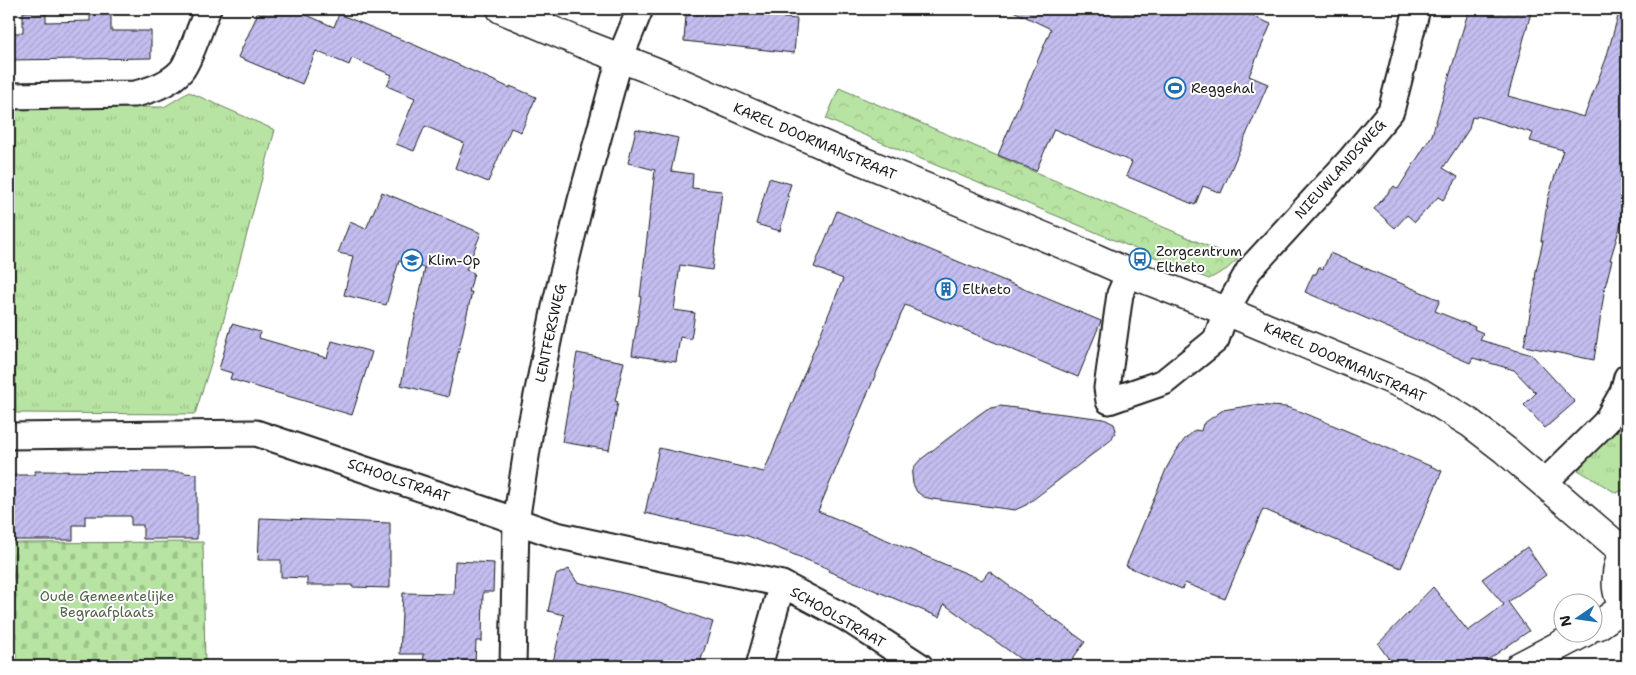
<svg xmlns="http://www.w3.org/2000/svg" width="1636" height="675" viewBox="0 0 1636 675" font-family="'Shantell Sans',sans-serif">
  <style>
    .grass { fill: url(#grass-tufts); stroke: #6a805f }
    .forest { fill: url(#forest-crowns); stroke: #6a805f }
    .cemetery { fill: url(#cemetery-stones); stroke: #6a805f }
    .building { fill: url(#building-hatch); stroke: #1c1c1c }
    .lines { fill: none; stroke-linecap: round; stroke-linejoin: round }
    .minor-casing { stroke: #1c1c1c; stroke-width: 29 }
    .tertiary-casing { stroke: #1c1c1c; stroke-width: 31 }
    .secondary-casing { stroke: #1c1c1c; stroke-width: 31 }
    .minor { stroke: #fff; stroke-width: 25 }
    .tertiary { stroke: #fff; stroke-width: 28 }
    .secondary { stroke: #fff; stroke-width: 28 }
    .labels { text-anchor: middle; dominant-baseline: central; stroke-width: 4; stroke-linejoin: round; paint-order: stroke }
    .poi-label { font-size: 14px; fill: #1c1c1c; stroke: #fff; text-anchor: start }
    .street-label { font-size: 14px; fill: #1c1c1c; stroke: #fff }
    .park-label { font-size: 14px; fill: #52624b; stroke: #fff }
  </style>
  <defs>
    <pattern id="grass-tufts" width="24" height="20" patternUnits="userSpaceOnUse" patternTransform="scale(1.25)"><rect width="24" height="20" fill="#b7e4a2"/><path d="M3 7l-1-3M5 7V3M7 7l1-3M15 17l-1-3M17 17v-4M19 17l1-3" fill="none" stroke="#9dc38b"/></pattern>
    <pattern id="forest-crowns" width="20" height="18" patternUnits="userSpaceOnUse" patternTransform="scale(1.25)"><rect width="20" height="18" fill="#b7e4a2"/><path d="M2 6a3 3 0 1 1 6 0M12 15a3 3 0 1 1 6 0" fill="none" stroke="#9dc38b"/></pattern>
    <pattern id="cemetery-stones" width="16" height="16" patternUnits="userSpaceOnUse" patternTransform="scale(1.25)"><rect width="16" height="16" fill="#b7e4a2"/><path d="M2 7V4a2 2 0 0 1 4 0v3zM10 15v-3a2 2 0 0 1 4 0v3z" fill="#9dc38b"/></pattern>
    <pattern id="building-hatch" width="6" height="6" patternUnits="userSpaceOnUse" patternTransform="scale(1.25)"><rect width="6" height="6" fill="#c3bef0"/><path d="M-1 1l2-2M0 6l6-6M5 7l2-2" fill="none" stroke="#a7a3cd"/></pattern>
  </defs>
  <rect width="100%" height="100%" fill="#fff"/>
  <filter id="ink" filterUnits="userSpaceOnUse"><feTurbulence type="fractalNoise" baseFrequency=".02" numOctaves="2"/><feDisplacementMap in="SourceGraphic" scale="10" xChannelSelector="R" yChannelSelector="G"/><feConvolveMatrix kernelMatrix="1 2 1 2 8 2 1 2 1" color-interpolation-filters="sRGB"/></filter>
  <g filter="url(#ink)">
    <!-- grass -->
    <path class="grass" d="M 189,92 L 275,130 L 218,341 L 195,414 L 16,413 L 11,108 L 164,107 Z
      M 1627,415 L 1627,489 L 1616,493 L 1578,470 Z"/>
    <!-- forest -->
    <path class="forest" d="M 839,88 L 1238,259 L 1227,269 L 1209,279 L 1188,271 L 826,119 Z"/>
    <!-- cemetery -->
    <path class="cemetery" d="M 203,542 L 205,666 L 9,666 L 9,543 Z"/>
    <!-- building -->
    <path class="building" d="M 90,9 L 111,9 L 111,31 L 151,31 L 151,58 L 9,60 L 9,33 L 23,33 L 23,12 L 46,11 L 46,22 L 90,21 Z
      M 260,9 L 293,9 L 334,27 L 339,14 L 417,46 L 510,88 L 510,86 L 536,97 L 521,132 L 511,128 L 488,182 L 455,168 L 464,143 L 425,126 L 414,151 L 396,144 L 415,98 L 387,86 L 392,75 L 352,58 L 349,65 L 316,51 L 302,84 L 238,57 Z
      M 691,9 L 785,9 L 784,18 L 797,19 L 794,53 L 684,41 L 686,15 L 690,15 Z
      M 1009,9 L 1235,9 L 1271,24 L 1249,76 L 1268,84 L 1221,193 L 1203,186 L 1195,205 L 1126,176 L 1132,162 L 1054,129 L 1036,171 L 998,155 L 1051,29 Z
      M 1469,9 L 1532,9 L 1508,96 L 1584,117 L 1606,59 L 1620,9 L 1627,9 L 1627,204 L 1610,260 L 1612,260 L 1605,287 L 1594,360 L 1524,346 L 1536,282 L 1535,281 L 1536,271 L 1543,241 L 1541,241 L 1548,198 L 1563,150 L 1530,141 L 1533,133 L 1477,116 L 1476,118 L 1472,117 L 1469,129 L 1443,168 L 1458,177 L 1443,200 L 1438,197 L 1415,222 L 1407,215 L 1395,228 L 1374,209 L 1394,186 L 1398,189 L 1432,135 Z
      M 636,129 L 678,138 L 671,171 L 693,174 L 692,188 L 722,191 L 712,270 L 680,265 L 674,310 L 695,313 L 691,339 L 680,337 L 676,362 L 632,355 L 641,297 L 640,297 L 655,170 L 628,163 Z
      M 769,178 L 791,184 L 787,196 L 789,197 L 780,231 L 756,224 Z
      M 382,192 L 481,233 L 466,270 L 474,273 L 469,292 L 472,292 L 448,397 L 401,385 L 425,268 L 399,261 L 386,305 L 344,295 L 353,256 L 338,253 L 350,222 L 366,229 Z
      M 837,211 L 1101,321 L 1078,377 L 905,305 L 818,511 L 982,580 L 989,571 L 1085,642 L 1067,666 L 1030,666 L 944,604 L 939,617 L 828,571 L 829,569 L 748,536 L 645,513 L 659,448 L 764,472 L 843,279 L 814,267 Z
      M 1330,253 L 1440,300 L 1435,311 L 1475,327 L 1474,329 L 1483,333 L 1480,340 L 1532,355 L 1575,402 L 1545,428 L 1524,405 L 1536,393 L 1514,370 L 1473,358 L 1470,363 L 1305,292 L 1313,274 L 1316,274 L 1319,267 L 1323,269 Z
      M 232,324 L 260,332 L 259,338 L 327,358 L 332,341 L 372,352 L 352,415 L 230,379 L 232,373 L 219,369 Z
      M 577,353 L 624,362 L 615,401 L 618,402 L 609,450 L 562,442 Z
      M 1254,405 L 1286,407 L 1302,412 L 1442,471 L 1401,568 L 1263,509 L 1225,599 L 1185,583 L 1182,589 L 1126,566 L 1167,467 L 1175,453 L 1184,440 L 1195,430 L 1201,431 L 1203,424 L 1223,410 Z
      M 1000,406 L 1104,419 L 1114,424 L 1116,430 L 1111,440 L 1047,489 L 1026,505 L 1015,510 L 932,499 L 924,497 L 917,492 L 913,484 L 912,475 L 914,467 L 920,460 L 977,416 L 987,409 Z
      M 35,471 L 183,472 L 184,473 L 197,474 L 197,539 L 143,539 L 143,525 L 131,525 L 131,516 L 85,516 L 85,525 L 73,525 L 73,540 L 9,540 L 9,475 L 35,475 Z
      M 260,518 L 390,523 L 390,588 L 352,587 L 352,585 L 307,585 L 307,578 L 281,577 L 281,560 L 258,560 Z
      M 1527,547 L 1546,575 L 1508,602 L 1529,631 L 1479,666 L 1394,666 L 1378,644 L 1433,587 L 1468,631 L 1504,605 L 1482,579 Z
      M 455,561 L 494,563 L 493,592 L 483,592 L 482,641 L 476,641 L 475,664 L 473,664 L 473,666 L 423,666 L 424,654 L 400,654 L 403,593 L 454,594 Z
      M 569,569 L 577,582 L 648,599 L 713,622 L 699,666 L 552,666 L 564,615 L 548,611 L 556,575 Z"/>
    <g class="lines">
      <!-- minor casing -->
      <g class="minor-casing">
        <path id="minor" d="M 9,96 L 135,94 C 152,90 169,84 181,71 C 189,62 202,22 208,9
          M 1129,273 L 1120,294 L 1107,388 L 1109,401 L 1164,382 L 1216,340 L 1226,311 L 1249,270 L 1349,161 L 1391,111 L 1417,9
          M 9,436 L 256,433 L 485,510 L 556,535 L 782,584 L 848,619 L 920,666
          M 1544,483 L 1606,422 L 1623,392 L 1627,377
          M 513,666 L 516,522 L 530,430 L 556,302 L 581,200 L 620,58 L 640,9
          M 759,666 L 782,584"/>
      </g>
      <!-- tertiary casing -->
      <g class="tertiary-casing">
        <path id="tertiary" d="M 1520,666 L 1585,632"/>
      </g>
      <!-- secondary casing -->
      <g class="secondary-casing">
        <path id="secondary" d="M 501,9 L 584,44 L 654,71 L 826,146 L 1086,254 L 1129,273 L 1226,311 L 1416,390 L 1470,423 L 1505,450 L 1624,552
          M 1627,548 C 1614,565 1612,594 1627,610
          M 1597,626 L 1624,607"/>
      </g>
      <!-- minor -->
      <use href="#minor" class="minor"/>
      <!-- tertiary -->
      <use href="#tertiary" class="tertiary"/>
      <!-- secondary -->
      <use href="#secondary" class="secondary"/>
    </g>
  </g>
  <!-- icons -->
  <defs>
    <g id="stadium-ring" transform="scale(1.125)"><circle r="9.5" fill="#fff" stroke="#1f6fb2" stroke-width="1.5"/><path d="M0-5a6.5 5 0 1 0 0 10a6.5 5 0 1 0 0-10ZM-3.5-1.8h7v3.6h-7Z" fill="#1f6fb2"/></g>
    <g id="bus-ring" transform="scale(1.125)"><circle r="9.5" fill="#fff" stroke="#1f6fb2" stroke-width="1.5"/><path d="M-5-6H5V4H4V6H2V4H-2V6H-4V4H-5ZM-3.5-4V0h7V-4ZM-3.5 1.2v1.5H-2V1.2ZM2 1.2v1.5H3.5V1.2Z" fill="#1f6fb2"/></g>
    <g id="school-ring" transform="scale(1.125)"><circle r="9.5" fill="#fff" stroke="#1f6fb2" stroke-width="1.5"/><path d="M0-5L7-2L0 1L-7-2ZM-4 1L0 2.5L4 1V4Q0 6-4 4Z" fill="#1f6fb2"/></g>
    <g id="building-ring" transform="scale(1.125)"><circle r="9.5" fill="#fff" stroke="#1f6fb2" stroke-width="1.5"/><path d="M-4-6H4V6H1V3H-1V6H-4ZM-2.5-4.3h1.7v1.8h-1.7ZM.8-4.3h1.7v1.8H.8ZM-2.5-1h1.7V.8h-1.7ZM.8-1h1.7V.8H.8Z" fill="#1f6fb2"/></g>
  </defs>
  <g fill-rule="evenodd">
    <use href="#stadium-ring" x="1175" y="88"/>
    <use href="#bus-ring" x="1140" y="259"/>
    <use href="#school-ring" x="412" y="260"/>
    <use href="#building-ring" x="946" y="289"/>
  </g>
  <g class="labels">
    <!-- poi labels -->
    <g class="poi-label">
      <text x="1191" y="88">Reggehal</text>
      <text x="1156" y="251">Zorgcentrum<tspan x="1156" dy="16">Eltheto</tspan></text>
      <text x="428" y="260">Klim-Op</text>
      <text x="962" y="289">Eltheto</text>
    </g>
    <!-- street labels -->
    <g class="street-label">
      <text transform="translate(815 141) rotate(23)">KAREL DOORMANSTRAAT</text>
      <text transform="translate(1340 169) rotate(-48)">NIEUWLANDSWEG</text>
      <text transform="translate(550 333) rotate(-78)">LENTFERSWEG</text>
      <text transform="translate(1345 362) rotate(24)">KAREL DOORMANSTRAAT</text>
      <text transform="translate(399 480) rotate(19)">SCHOOLSTRAAT</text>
      <text transform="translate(838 617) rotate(30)">SCHOOLSTRAAT</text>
    </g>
    <!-- park labels -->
    <g class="park-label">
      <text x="107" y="596">Oude Gemeentelijke<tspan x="107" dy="16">Begraafplaats</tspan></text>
    </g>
  </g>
  <!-- margin -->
  <rect width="1636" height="675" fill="none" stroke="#fff" stroke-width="30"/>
  <rect x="15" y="15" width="1606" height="645" fill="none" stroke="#1c1c1c" stroke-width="2" filter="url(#ink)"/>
  <!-- north arrow -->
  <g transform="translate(1578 618) rotate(257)"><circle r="24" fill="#ffffff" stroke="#a4a4a4"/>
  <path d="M0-4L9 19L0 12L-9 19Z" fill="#1f6fb2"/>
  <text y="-8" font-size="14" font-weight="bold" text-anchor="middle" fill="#1c1c1c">N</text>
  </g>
</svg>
